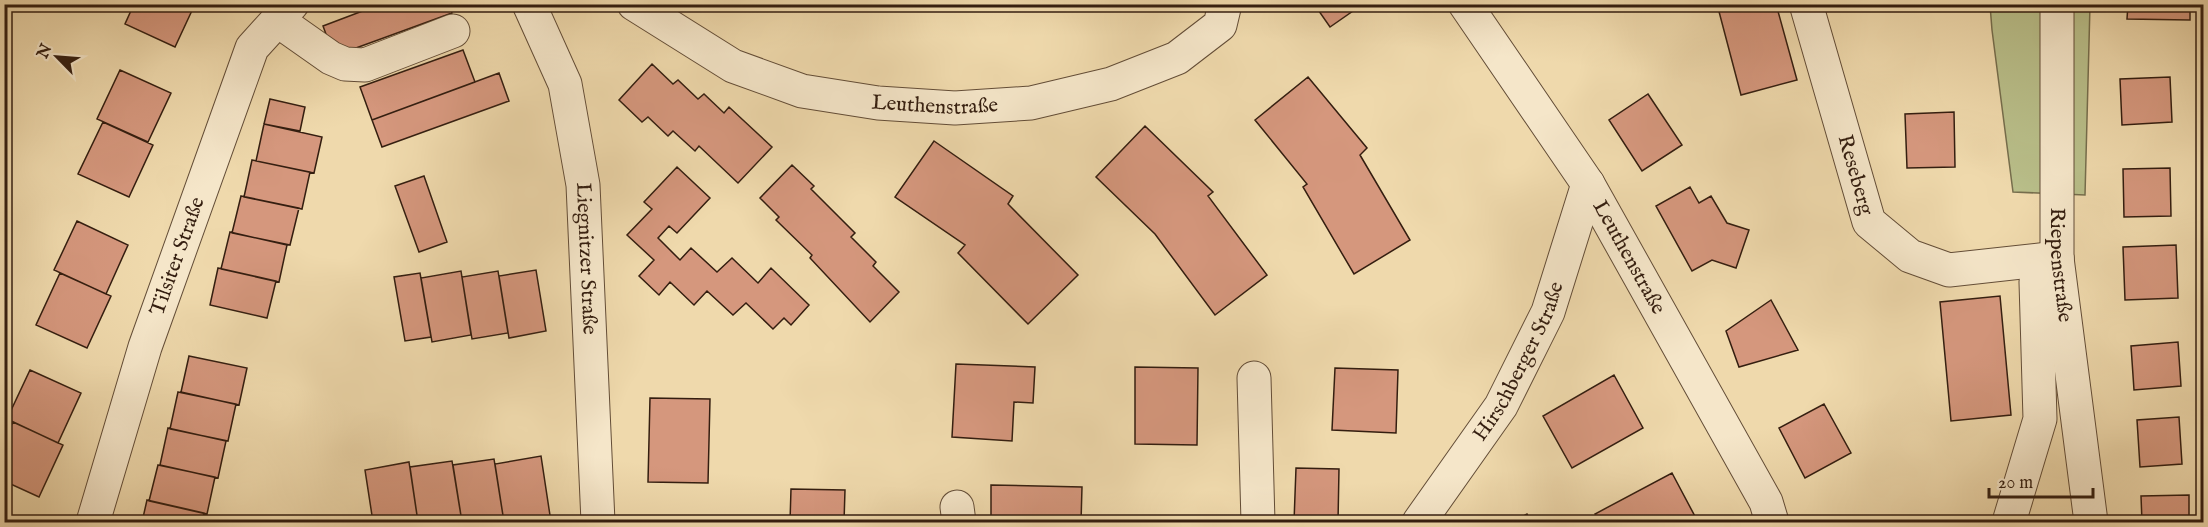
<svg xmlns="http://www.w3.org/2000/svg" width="2208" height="527" viewBox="0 0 2208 527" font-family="'IM FELL English',serif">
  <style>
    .green { fill: #b9bf8a; stroke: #766e4d; stroke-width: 1.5 }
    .building { fill: #d5977d; stroke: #341e10; stroke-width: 1.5 }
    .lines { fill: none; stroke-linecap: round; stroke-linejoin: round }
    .minor-casing { stroke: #634d37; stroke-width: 35 }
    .minor { stroke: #f5e6c9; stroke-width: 33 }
    .labels { text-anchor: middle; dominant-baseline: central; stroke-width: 6; stroke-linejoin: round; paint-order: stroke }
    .street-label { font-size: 21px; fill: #341e10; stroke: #f5e6c9 }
  </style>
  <rect width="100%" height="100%" fill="#efd9ac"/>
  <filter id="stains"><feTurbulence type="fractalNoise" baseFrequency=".00333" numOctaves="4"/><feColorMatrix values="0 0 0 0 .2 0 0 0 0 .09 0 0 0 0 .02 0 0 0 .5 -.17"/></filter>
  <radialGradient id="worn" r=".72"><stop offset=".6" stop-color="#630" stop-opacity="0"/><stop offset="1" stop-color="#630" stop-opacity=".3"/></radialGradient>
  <!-- green -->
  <path class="green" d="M 1990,5 L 2090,5 L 2085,195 L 2013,192 L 1992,30 Z"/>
  <!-- building -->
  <path class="building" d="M 134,4 L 195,4 L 175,47 L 125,24 Z
    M 381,4 L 449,4 L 452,13 L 334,56 L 323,26 Z
    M 1314,4 L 1363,4 L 1330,27 Z
    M 1717,4 L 1776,4 L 1797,80 L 1741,95 Z
    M 2128,4 L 2190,4 L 2190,20 L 2127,19 Z
    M 463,50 L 475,82 L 372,120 L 360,87 Z
    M 652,64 L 673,84 L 678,80 L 698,99 L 704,94 L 724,113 L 729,107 L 772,147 L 738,183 L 699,146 L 695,151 L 673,131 L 668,136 L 648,117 L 642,122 L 619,100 Z
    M 120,70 L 171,93 L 148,142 L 97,119 Z
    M 499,73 L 509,101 L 382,147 L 372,120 Z
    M 1308,77 L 1367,148 L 1360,155 L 1410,240 L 1354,274 L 1303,187 L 1307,184 L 1255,120 Z
    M 2170,77 L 2172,122 L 2122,125 L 2120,79 Z
    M 1648,94 L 1682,145 L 1642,171 L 1609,120 Z
    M 270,99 L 305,107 L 300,131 L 264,124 Z
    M 1954,112 L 1955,167 L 1907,168 L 1905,114 Z
    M 103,122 L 153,145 L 129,197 L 78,174 Z
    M 264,124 L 322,137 L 314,173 L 256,161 Z
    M 1145,126 L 1213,192 L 1208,196 L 1267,275 L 1215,315 L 1155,234 L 1096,177 Z
    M 934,141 L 1013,196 L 1008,204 L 1078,275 L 1028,324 L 958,253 L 965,245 L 895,197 Z
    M 252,160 L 310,172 L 302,209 L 244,197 Z
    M 792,165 L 814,186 L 811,189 L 855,233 L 851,237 L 876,262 L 873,266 L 899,292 L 870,322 L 810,258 L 812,255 L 776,220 L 779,217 L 760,198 Z
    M 677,167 L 710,198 L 677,233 L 669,226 L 658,238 L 680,260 L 691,248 L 717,272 L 732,258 L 758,283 L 771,268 L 809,305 L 791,325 L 784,318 L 773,329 L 746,303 L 733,315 L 707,291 L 694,305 L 670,282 L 659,295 L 639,276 L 654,260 L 627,235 L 652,209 L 644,202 Z
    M 2170,168 L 2171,216 L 2124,217 L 2123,169 Z
    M 424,176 L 447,242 L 419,252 L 395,186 Z
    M 1690,187 L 1699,203 L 1711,196 L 1727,223 L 1749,230 L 1736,268 L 1712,260 L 1692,271 L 1656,206 Z
    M 241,196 L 299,208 L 290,245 L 232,233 Z
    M 77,221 L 128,245 L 106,294 L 54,270 Z
    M 230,232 L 287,245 L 279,282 L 221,269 Z
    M 2176,245 L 2178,298 L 2125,300 L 2123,247 Z
    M 218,268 L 276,281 L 267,318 L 210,305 Z
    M 536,270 L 546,331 L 509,338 L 499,276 Z
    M 461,271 L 471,335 L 432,342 L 421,278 Z
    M 498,271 L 508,333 L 472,339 L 462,277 Z
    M 60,273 L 111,296 L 87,348 L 36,325 Z
    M 420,273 L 431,337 L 405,341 L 394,277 Z
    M 2000,296 L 2011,415 L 1951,421 L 1940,302 Z
    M 1771,300 L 1798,350 L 1739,367 L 1726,331 Z
    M 2178,342 L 2181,386 L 2134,390 L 2131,346 Z
    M 189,356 L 247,368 L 239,405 L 181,392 Z
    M 956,364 L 1035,367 L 1033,403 L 1014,402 L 1012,441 L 952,437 Z
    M 1135,367 L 1198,368 L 1197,445 L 1135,444 Z
    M 1335,368 L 1398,370 L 1396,433 L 1332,430 Z
    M 30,370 L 81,393 L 58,443 L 7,419 Z
    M 1614,375 L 1643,428 L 1572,468 L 1543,416 Z
    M 178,392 L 236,404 L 228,441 L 170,429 Z
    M 650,398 L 710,399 L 708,483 L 648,482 Z
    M 1824,404 L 1851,453 L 1805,478 L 1779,428 Z
    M 2179,417 L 2182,464 L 2140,467 L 2137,420 Z
    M 13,422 L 63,445 L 39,497 L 4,481 L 4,440 Z
    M 168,428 L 226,441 L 218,478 L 160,465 Z
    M 541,456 L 551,522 L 504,522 L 495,464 Z
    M 494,459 L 504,522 L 462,522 L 453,465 Z
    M 452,461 L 462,522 L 418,522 L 410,467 Z
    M 409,462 L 418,522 L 373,522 L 365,470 Z
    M 158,465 L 215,477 L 207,514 L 149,501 Z
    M 1296,468 L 1339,469 L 1338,522 L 1294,522 Z
    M 1672,473 L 1698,522 L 1600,522 L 1595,514 Z
    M 991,485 L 1082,487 L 1081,522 L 991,522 Z
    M 791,489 L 845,490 L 844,522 L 790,522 Z
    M 2189,495 L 2189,522 L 2142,522 L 2141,496 Z
    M 147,500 L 204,513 L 202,522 L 142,522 Z
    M 1527,514 L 1531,522 L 1512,522 Z"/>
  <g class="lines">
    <!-- minor casing -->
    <g class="minor-casing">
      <g id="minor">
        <path id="s1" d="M 529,4 L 565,84 L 583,185 L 598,522"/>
        <path id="s2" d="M 634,4 L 733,66 L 802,91 L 878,103 L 955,108 L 1031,103 L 1111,84 L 1177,58 L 1220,25 L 1225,4"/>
        <path id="s3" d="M 1465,4 L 1588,184 L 1766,502 L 1772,522"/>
        <path id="s4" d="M 1806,4 L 1869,222 L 1910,256 L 1949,270 L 2057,258"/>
        <path id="s5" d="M 2057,4 L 2057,258 L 2091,522"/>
        <path d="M 277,20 L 331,58 L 345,64 L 365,65 L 453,31"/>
        <path d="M 1254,378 L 1258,522"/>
        <path d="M 957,507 L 959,522"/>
        <path id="s6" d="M 93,522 L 145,347 L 252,48 L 292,4"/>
        <path id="s7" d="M 1419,522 L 1501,406 L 1548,312 L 1588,184"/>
        <path d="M 2009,522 L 2040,419 L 2036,282 L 2057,258"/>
      </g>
    </g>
    <!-- minor -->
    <use href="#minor" class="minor"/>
  </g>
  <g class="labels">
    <!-- street labels -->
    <g class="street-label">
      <text stroke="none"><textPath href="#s2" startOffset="324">Leuthenstraße</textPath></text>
      <text stroke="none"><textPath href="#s4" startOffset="178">Reseberg</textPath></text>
      <text stroke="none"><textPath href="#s6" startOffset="279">Tilsiter Straße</textPath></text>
      <text stroke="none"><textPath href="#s3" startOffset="302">Leuthenstraße</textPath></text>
      <text stroke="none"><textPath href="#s1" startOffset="264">Liegnitzer Straße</textPath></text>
      <text stroke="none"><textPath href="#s5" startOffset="261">Riepenstraße</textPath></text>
      <text stroke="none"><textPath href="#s7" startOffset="190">Hirschberger Straße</textPath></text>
    </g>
  </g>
  <!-- margin -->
  <rect width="2208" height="527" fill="none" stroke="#efd9ac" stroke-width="24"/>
  <rect x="6" y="6" width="2196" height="515" fill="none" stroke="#341e10" stroke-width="3"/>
  <rect x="12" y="12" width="2184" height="503" fill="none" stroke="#341e10" stroke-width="1.5"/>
  <!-- north arrow -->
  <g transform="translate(57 57) rotate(295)" stroke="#f5e6c9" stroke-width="4.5" paint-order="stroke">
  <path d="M0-4.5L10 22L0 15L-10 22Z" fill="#341e10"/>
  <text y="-9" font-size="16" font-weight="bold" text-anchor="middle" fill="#341e10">N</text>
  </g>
  <!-- scale -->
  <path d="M1989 488v9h104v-9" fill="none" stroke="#341e10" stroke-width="3"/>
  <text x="1998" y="488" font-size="18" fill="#341e10" stroke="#f5e6c9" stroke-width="4.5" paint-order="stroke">20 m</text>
  <rect width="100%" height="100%" filter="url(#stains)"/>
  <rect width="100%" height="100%" fill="url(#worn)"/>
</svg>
